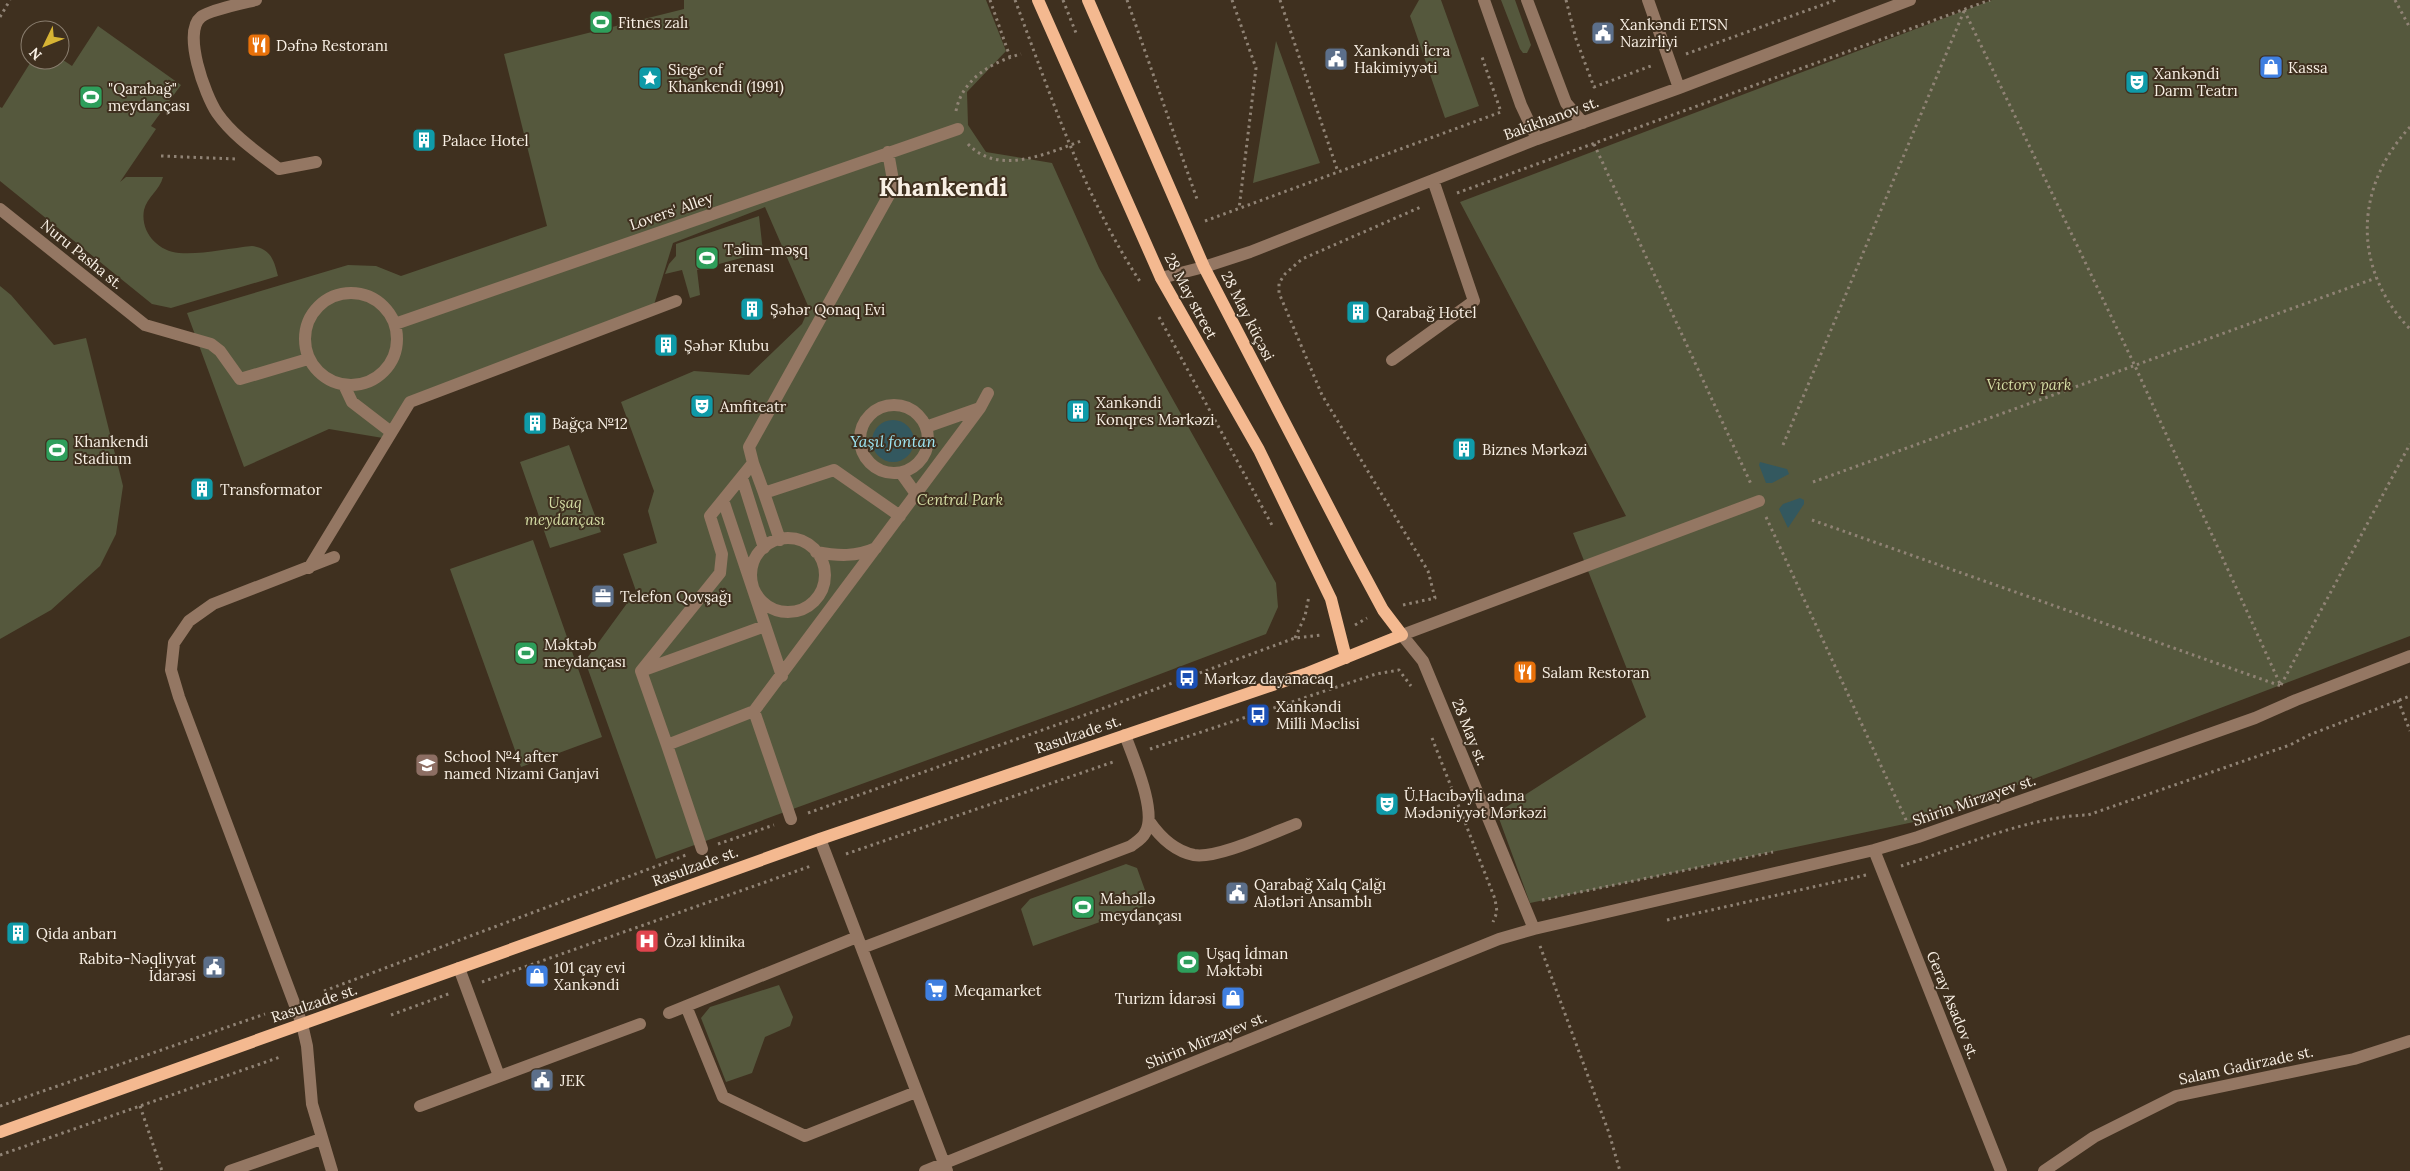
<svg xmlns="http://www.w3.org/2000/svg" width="2410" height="1171" viewBox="0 0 2410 1171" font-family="Lora,serif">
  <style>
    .green { fill: #55583d }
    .water { fill: #33585f }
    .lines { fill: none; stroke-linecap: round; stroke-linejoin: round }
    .path { stroke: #908375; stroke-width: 3; stroke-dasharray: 2.5 4; stroke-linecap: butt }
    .minor { stroke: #947763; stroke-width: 12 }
    .major { stroke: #f4b990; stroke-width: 12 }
    .labels { text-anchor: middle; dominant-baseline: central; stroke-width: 4; stroke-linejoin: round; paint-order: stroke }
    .poi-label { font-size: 15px; fill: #f9f0e5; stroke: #3f301f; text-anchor: start }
    .street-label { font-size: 15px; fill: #f9f0e5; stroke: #3f301f }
    .park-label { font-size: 15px; font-style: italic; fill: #d4dca4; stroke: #3f301f }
    .water-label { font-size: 16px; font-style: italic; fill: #9de5f3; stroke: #3f301f }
    .town-label { font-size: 25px; font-weight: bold; fill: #f9f0e5; stroke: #3f301f }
  </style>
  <rect width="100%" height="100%" fill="#3f301f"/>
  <!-- green -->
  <path class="green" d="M 684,0 L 986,0 L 1006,51 L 967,92 L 968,125 L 986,152 L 1052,163 L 1099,268 L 1276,583 L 1278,607 L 1266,634 L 1073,707 L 656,859 L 585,661 L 636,591 L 623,554 L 657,543 L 648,511 L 654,491 L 621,402 L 694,371 L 749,375 L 802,324 L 809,308 L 765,207 L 673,243 L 653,308 L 408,402 L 383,438 L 329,429 L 244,467 L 187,313 L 348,265 L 376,266 L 401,276 L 547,226 L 504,54 L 684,9 Z
    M 1419,0 L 1441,0 L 1479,106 L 1445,118 L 1410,16 Z
    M 1501,0 L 1515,0 L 1531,45 L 1527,53 L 1523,53 L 1520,49 Z
    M 1992,0 L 2410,0 L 2410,636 L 1928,819 L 1530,903 L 1497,813 L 1646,717 L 1573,533 L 1626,516 L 1460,202 Z
    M 98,26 L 181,85 L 151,126 L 156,129 L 120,182 L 126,177 L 163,177 C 160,190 147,197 144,210 C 140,232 158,251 179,253 C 201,255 230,248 252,246 C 271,249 274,260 278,276 L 171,308 L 152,304 L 0,181 L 0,107 L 2,108 L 32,60 L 60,60 L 60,58 L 72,66 Z
    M 1276,41 L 1320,163 L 1253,183 Z
    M 759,216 L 763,252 L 697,270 L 700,295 L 690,298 L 682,270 L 665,274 L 669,264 L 676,256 L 676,244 Z
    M 0,286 L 11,295 L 54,345 L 86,338 L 123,486 L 116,534 L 100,566 L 51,610 L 0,639 Z
    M 569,445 L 601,532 L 550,548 L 520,462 Z
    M 533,540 L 602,737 L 521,767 L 450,569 Z
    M 1126,864 L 1137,868 L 1150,904 L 1033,946 L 1021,909 L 1030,899 Z
    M 779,985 L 793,1017 L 790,1026 L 765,1037 L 752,1073 L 726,1082 L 701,1018 L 710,1007 Z"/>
  <!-- water -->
  <path class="water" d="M872 441a21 21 0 1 1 42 0a21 21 0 1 1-42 0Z
    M 1760,462 L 1787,469 L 1789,474 L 1772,483 L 1766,483 L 1759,465 Z
    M 1800,498 L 1804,500 L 1804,504 L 1788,528 L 1779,509 L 1783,504 Z"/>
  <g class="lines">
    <!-- path -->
    <path class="path" d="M 990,0 L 1010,57
      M 1015,0 C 1051,96 1084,197 1141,283
      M 1063,0 L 1076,33
      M 1127,0 L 1198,202
      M 1232,0 L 1256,68 L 1239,209
      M 1280,0 L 1338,172
      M 1566,0 L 1576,39 L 1594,87 L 1651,66
      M 2395,0 L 2410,28
      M 1964,10 L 2135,366 L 2281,686
      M 0,17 L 10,0
      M 1686,54 L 1836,0
      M 956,111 C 962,79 992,62 1021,54
      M 2410,127 C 2354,187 2352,269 2410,329
      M 968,144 C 998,176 1046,154 1081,141
      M 1594,144 L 1751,484
      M 161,156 L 236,159
      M 1457,193 L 1990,0
      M 1205,221 L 1501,112 L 1482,57
      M 1159,317 L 1273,527
      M 1783,445 L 1964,11
      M 1813,482 L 2376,278
      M 1766,517 L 1907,822
      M 1812,520 L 2281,686
      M 1403,605 L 1435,598 L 1428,571 L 1322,395 L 1279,293 L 1279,283 L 1285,274 L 1302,259 L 1423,206
      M 1355,625 L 1367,618
      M 1295,638 L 1305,616 L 1309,596
      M 2281,685 L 2410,444
      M 2398,700 L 2410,731
      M 1432,738 L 1495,899 L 1497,912 L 1493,922
      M 1150,749 L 1376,674 L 1399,670 L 1411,686
      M 808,813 L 1096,711 L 1295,638 L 1321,635
      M 718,844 L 774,825
      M 846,854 L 1116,761
      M 1901,866 C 1957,848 2030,816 2088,815 L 2290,745 L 2309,735 L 2410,696
      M 1542,900 L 1773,852
      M 1667,920 L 1866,875
      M 1540,946 L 1609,1133 L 1620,1171
      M 482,982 L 811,866
      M 324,991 L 686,855
      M 391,1015 L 451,993
      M 0,1106 L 265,1014
      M 140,1106 L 162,1171
      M 0,1155 L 280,1057"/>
    <!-- minor -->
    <path class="minor" d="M 256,0 C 244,3 209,10 201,17 C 182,32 205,95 217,113 C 233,136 257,152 279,169 L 316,162
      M 1484,0 L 1521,105 L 1537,139
      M 1527,0 L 1566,103 L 1583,123
      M 1648,0 L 1679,88
      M 0,209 L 145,325 L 211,344 L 220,351 L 240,379 L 308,359
      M 1161,278 L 1204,267 L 1250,252 L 1537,139 L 1679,88 L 1910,0
      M305 339a46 46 0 1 1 92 0a46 46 0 1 1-92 0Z
      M 395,324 L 958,129
      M 1392,360 L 1474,301 L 1433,180
      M 344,385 L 352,402 L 391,432
      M860 439a34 34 0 1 1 68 0a34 34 0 1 1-68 0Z
      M 926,427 L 980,408
      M 753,463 L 749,447 L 894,186 L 888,152
      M 901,473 L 916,494
      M 742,478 L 764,548
      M 764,493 L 780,540
      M 723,500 L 782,676
      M751 575a37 37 0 1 1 74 0a37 37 0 1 1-74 0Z
      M 816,552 C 838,556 856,557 876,548
      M 309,568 L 410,402 L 676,301
      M 641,671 L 765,626
      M 754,711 L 791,819
      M 667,745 L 641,671 L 720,573 L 722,554 L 710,516 L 753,463 L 764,493 L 834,470 L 900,516
      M 1149,821 C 1160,837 1174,851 1194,855 C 1217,859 1272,833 1296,824
      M 820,839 L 947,1171
      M 702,849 L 667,745 L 754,711 L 980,408 L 988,393
      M 1874,850 L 2001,1171
      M 1534,929 L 1423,661 L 1402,635 L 1759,501
      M 862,948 L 1131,846 C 1136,842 1142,839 1145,833 C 1158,813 1133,757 1125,735
      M 459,968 L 499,1076
      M 686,1006 L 723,1097 L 805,1136 L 916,1092
      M 669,1013 L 857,937
      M 420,1106 L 640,1024
      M 230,1171 L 321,1139
      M 332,1171 L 312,1104 L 307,1046 L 302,1024 L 179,697 L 171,670 L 174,643 L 189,621 L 213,604 L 334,557
      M 925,1171 L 1499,939 L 1534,929 L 1874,850 L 1918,837 L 2255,718 L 2296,700 L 2410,656
      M 2044,1171 L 2094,1137 L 2176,1096 L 2354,1059 L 2410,1041"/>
    <!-- major -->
    <path class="major" d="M 1038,0 L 1161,278 L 1259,450 L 1331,599 L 1346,658
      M 0,1132 L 820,839 L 1305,674 L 1402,635 L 1383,610 L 1354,556 L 1204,267 L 1088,0"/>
  </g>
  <!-- icons -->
  <defs>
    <g id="stadium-square" transform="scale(1.25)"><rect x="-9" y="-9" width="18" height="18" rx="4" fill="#2e9e5b" stroke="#3f301f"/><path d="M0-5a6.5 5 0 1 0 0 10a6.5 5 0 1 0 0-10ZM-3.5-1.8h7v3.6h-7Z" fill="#fff"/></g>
    <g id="civic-square" transform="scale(1.25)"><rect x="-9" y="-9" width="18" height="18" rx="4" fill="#5c6f8a" stroke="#3f301f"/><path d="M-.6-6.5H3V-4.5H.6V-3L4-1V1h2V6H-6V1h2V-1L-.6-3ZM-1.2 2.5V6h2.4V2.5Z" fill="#fff"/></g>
    <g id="restaurant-square" transform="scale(1.25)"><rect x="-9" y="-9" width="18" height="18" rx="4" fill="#e8710a" stroke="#3f301f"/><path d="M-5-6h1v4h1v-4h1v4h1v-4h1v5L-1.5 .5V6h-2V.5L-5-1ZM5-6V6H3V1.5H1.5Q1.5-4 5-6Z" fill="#fff"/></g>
    <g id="shop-square" transform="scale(1.25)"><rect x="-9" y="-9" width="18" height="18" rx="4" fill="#3f7fe0" stroke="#3f301f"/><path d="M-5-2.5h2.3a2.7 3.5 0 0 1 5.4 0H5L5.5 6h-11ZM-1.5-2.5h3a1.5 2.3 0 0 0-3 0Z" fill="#fff"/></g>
    <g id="sight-square" transform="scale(1.25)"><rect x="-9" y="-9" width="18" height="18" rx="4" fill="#0f9aa8" stroke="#3f301f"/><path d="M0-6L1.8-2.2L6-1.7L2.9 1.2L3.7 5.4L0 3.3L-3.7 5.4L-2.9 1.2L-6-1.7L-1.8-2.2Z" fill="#fff"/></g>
    <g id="theatre-square" transform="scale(1.25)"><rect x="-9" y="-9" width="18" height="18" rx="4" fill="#0f9aa8" stroke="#3f301f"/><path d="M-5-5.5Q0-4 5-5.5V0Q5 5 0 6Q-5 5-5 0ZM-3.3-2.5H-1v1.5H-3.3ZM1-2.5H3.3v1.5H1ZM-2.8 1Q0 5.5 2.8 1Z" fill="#fff"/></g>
    <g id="building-square" transform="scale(1.25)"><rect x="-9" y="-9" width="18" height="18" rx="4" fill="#0f9aa8" stroke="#3f301f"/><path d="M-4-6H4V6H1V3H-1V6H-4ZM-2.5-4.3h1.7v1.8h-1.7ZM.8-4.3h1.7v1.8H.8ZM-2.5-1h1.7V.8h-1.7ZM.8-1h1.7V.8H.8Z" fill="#fff"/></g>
    <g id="office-square" transform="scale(1.25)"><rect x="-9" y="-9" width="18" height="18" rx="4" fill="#5c6f8a" stroke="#3f301f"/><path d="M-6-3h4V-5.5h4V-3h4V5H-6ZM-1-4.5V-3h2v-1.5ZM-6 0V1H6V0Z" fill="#fff"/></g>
    <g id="bus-square" transform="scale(1.25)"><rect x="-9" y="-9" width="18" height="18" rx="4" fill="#1a4fb4" stroke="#3f301f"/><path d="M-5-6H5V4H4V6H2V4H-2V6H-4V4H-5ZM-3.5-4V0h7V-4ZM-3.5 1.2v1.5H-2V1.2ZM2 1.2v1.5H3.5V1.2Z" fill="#fff"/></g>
    <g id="school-square" transform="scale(1.25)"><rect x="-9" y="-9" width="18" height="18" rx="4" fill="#8d6e63" stroke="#3f301f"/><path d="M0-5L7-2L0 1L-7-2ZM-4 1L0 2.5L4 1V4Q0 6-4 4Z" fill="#fff"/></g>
    <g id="hospital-square" transform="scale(1.25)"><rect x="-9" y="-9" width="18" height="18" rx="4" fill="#e0444e" stroke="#3f301f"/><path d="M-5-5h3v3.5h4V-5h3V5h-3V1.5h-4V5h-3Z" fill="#fff"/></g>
    <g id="supermarket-square" transform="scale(1.25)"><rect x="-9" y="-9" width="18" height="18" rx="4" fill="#3f7fe0" stroke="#3f301f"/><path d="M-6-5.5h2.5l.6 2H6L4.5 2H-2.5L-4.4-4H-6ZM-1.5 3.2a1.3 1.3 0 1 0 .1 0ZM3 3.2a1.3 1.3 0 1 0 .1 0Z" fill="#fff"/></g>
  </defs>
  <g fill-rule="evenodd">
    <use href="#stadium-square" x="601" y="22"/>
    <use href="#civic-square" x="1603" y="33"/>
    <use href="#restaurant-square" x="259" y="45"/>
    <use href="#civic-square" x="1336" y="59"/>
    <use href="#shop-square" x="2271" y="67"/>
    <use href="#sight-square" x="650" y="78"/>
    <use href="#theatre-square" x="2137" y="82"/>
    <use href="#stadium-square" x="91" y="97"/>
    <use href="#building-square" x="424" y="140"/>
    <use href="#stadium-square" x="707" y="258"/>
    <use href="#building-square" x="752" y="309"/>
    <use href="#building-square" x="1358" y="312"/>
    <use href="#building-square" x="666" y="345"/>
    <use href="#theatre-square" x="702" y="406"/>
    <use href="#building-square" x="1078" y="411"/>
    <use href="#building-square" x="535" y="423"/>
    <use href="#building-square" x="1464" y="449"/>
    <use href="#stadium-square" x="57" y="450"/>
    <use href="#building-square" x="202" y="489"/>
    <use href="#office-square" x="603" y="596"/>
    <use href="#stadium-square" x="526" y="653"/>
    <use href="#restaurant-square" x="1525" y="672"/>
    <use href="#bus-square" x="1187" y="678"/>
    <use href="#bus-square" x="1258" y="715"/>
    <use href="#school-square" x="427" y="765"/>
    <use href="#theatre-square" x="1387" y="804"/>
    <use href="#civic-square" x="1237" y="893"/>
    <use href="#stadium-square" x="1083" y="907"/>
    <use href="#building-square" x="18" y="933"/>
    <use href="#hospital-square" x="647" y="941"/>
    <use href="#stadium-square" x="1188" y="962"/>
    <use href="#civic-square" x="214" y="967"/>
    <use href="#shop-square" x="537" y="976"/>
    <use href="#supermarket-square" x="936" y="990"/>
    <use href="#shop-square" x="1233" y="998"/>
    <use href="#civic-square" x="542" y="1080"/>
  </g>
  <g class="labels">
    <!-- poi labels -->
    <g class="poi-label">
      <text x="618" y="22">Fitnes zalı</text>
      <text x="1620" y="24">Xankəndi ETSN<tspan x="1620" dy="17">Nazirliyi</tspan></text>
      <text x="276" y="45">Dəfnə Restoranı</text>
      <text x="1354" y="50">Xankəndi İcra<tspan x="1354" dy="17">Hakimiyyəti</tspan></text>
      <text x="2288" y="67">Kassa</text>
      <text x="668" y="69">Siege of<tspan x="668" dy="17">Khankendi (1991)</tspan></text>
      <text x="2154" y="73">Xankəndi<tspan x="2154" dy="17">Darm Teatrı</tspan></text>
      <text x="108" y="88">"Qarabağ"<tspan x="108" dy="17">meydançası</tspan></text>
      <text x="442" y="140">Palace Hotel</text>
      <text x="724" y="249">Təlim-məşq<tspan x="724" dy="17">arenası</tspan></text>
      <text x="770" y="309">Şəhər Qonaq Evi</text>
      <text x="1376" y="312">Qarabağ Hotel</text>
      <text x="684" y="345">Şəhər Klubu</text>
      <text x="1096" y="402">Xankəndi<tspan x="1096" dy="17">Konqres Mərkəzi</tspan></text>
      <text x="720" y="406">Amfiteatr</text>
      <text x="552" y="423">Bağça №12</text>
      <text x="74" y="441">Khankendi<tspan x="74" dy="17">Stadium</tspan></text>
      <text x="1482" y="449">Biznes Mərkəzi</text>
      <text x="220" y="489">Transformator</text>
      <text x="620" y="596">Telefon Qovşağı</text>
      <text x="544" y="644">Məktəb<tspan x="544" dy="17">meydançası</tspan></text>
      <text x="1542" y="672">Salam Restoran</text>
      <text x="1204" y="678">Mərkəz dayanacaq</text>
      <text x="1276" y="706">Xankəndi<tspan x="1276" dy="17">Milli Məclisi</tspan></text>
      <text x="444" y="756">School №4 after<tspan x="444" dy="17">named Nizami Ganjavi</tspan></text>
      <text x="1404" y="795">Ü.Hacıbəyli adına<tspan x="1404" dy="17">Mədəniyyət Mərkəzi</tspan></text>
      <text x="1254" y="884">Qarabağ Xalq Çalğı<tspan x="1254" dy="17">Alətləri Ansamblı</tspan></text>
      <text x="1100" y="898">Məhəllə<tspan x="1100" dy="17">meydançası</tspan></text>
      <text x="36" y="933">Qida anbarı</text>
      <text x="664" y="941">Özəl klinika</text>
      <text x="1206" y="953">Uşaq İdman<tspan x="1206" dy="17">Məktəbi</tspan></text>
      <text x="196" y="958" text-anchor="end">Rabitə-Nəqliyyat<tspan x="196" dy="17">İdarəsi</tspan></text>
      <text x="554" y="967">101 çay evi<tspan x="554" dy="17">Xankəndi</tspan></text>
      <text x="954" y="990">Meqamarket</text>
      <text x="1216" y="998" text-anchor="end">Turizm İdarəsi</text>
      <text x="560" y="1080">JEK</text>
    </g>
    <!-- street labels -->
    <g class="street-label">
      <text transform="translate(1551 118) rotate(-20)">Bakikhanov st.</text>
      <text transform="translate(671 211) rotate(-19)">Lovers' Alley</text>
      <text transform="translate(82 254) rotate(39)">Nuru Pasha st.</text>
      <text transform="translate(1191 296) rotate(62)">28 May street</text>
      <text transform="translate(1248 316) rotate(63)">28 May küçəsi</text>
      <text transform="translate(1470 732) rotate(68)">28 May st.</text>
      <text transform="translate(1078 734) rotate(-19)">Rasulzade st.</text>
      <text transform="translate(1974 800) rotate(-19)">Shirin Mirzayev st.</text>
      <text transform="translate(695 866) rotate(-20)">Rasulzade st.</text>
      <text transform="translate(314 1003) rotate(-19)">Rasulzade st.</text>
      <text transform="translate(1953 1005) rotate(68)">Geray Asadov st.</text>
      <text transform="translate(1206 1040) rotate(-22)">Shirin Mirzayev st.</text>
      <text transform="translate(2246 1065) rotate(-12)">Salam Gadirzade st.</text>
    </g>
    <!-- park labels -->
    <g class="park-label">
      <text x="2029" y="384">Victory park</text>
      <text x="960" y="499">Central Park</text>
      <text x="565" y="502">Uşaq<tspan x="565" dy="17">meydançası</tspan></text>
    </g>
    <!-- water labels -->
    <g class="water-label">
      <text x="893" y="441">Yaşıl fontan</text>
    </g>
    <!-- town labels -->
    <g class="town-label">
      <text x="943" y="187">Khankendi</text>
    </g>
  </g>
  <!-- north arrow -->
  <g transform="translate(45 45) rotate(227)"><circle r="24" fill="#3f301f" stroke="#897d6e"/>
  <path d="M0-4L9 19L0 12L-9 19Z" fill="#d7b434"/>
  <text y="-8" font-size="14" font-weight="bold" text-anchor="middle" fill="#f9f0e5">N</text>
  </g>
</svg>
